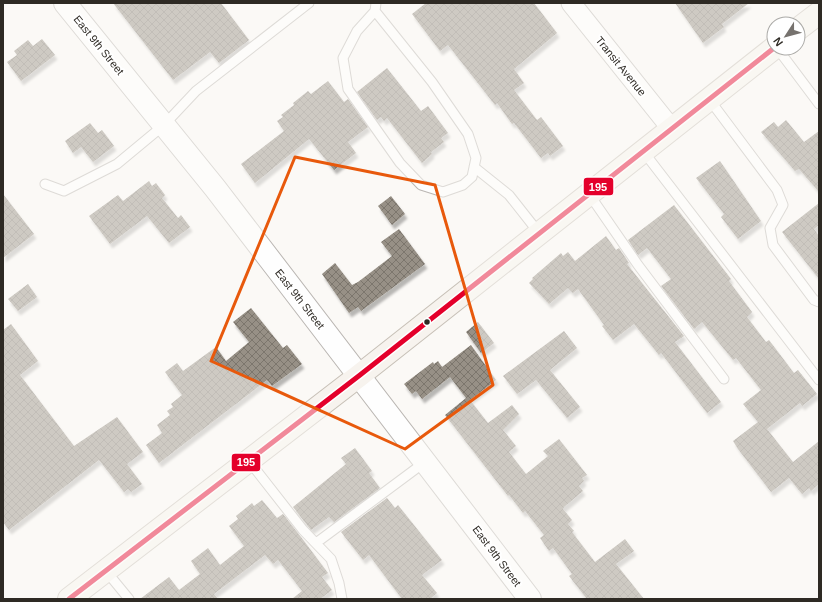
<svg xmlns="http://www.w3.org/2000/svg" width="822" height="602" viewBox="0 0 822 602" font-family="Arial,sans-serif">
  <style>
    .building { fill: url(#building-cross-hatch); filter: url(#shadow) }
    .lines { fill: none; stroke-linecap: round; stroke-linejoin: round }
    .lane-casing { stroke: #bab6b2; stroke-width: 11 }
    .street-casing { stroke: #bab6b2; stroke-width: 21 }
    .secondary-casing { stroke: #bab6b2; stroke-width: 24 }
    .primary-casing { stroke: #c7c0b7; stroke-width: 24 }
    .lane { stroke: #fefefe; stroke-width: 9 }
    .street { stroke: #fefefe; stroke-width: 19 }
    .secondary { stroke: #fefefe; stroke-width: 22 }
    .primary { stroke: #f7f3ee; stroke-width: 22 }
    .bus-1-casing { stroke: #fff; stroke-width: 8 }
    .bus-1 { stroke: #e4002b; stroke-width: 5 }
    .marked { fill: none; stroke: #e8590c; stroke-width: 3; stroke-linejoin: round }
    .bus-dot { fill: #2e2a24; stroke: #fff; stroke-width: 1.5 }
    .labels { text-anchor: middle; dominant-baseline: central; stroke-width: 4; stroke-linejoin: round; paint-order: stroke }
    .street-label { font-size: 11px; fill: #2e2a24; stroke: #fff }
    .line-badge { stroke: #fff; stroke-width: 1.5 }
    .badge-label { font-size: 11px; text-anchor: middle; font-weight: bold; fill: #fff }
  </style>
  <defs>
    <pattern id="building-cross-hatch" width="8" height="8" patternUnits="userSpaceOnUse"><rect width="8" height="8" fill="#979086"/><path d="M0 0l8 8M0 8l8-8" fill="none" stroke="#7c766d"/></pattern>
    <filter id="shadow"><feDropShadow dx="2.5" dy="4.5" stdDeviation="1" flood-color="#0004"/></filter>
  </defs>
  <rect width="100%" height="100%" fill="#fbf9f6"/>
  <!-- building -->
  <path class="building" d="M 113,3 L 221,3 L 249,40 L 219,63 L 210,52 L 173,80 Z
    M 426,3 L 534,3 L 557,33 L 514,69 L 524,83 L 514,90 L 537,120 L 541,117 L 563,146 L 550,156 L 548,153 L 541,158 L 514,123 L 512,124 L 497,103 L 495,105 L 448,45 L 440,51 L 412,14 Z
    M 675,3 L 749,3 L 722,24 L 724,27 L 703,43 Z
    M 42,39 L 55,55 L 21,81 L 7,62 L 17,55 L 14,51 L 28,40 L 33,46 Z
    M 387,68 L 421,111 L 428,106 L 448,133 L 441,138 L 444,142 L 431,152 L 432,154 L 422,163 L 387,118 L 384,121 L 381,117 L 377,120 L 357,92 Z
    M 328,81 L 344,102 L 348,99 L 368,127 L 348,142 L 356,153 L 334,170 L 309,139 L 255,183 L 241,164 L 284,131 L 277,121 L 283,117 L 281,115 L 294,105 L 293,103 L 308,91 L 311,94 Z
    M 786,120 L 804,142 L 819,131 L 819,192 L 799,169 L 795,171 L 761,132 L 774,122 L 778,127 Z
    M 90,123 L 98,133 L 102,130 L 114,146 L 93,162 L 81,147 L 73,153 L 65,141 Z
    M 720,161 L 761,221 L 738,239 L 721,217 L 724,214 L 696,178 Z
    M 149,181 L 152,186 L 156,183 L 165,195 L 162,198 L 178,218 L 181,215 L 190,227 L 169,243 L 147,216 L 110,244 L 89,216 L 118,195 L 123,201 Z
    M 3,194 L 34,234 L 3,258 Z
    M 391,196 L 405,214 L 392,225 L 378,206 Z
    M 819,203 L 819,225 L 814,229 L 819,236 L 819,279 L 782,232 Z
    M 674,205 L 731,279 L 729,281 L 752,312 L 747,317 L 766,342 L 769,340 L 794,373 L 798,370 L 817,394 L 802,406 L 800,403 L 767,429 L 793,462 L 819,441 L 819,484 L 811,491 L 809,488 L 802,494 L 789,478 L 771,492 L 738,449 L 733,441 L 758,422 L 743,404 L 761,390 L 736,358 L 733,360 L 702,322 L 694,329 L 661,286 L 671,279 L 647,248 L 638,255 L 628,240 Z
    M 399,229 L 425,264 L 361,311 L 358,307 L 349,313 L 322,274 L 335,263 L 352,285 L 358,282 L 392,256 L 381,242 Z
    M 606,236 L 616,250 L 619,248 L 629,263 L 627,264 L 684,336 L 675,342 L 721,402 L 707,413 L 661,353 L 659,355 L 634,324 L 613,340 L 602,326 L 604,325 L 578,289 L 573,293 L 568,288 L 549,304 L 529,283 L 533,279 L 532,278 L 561,253 L 563,256 L 568,252 L 575,261 Z
    M 28,284 L 37,297 L 18,311 L 8,299 Z
    M 251,308 L 283,348 L 287,345 L 302,364 L 272,386 L 267,380 L 159,463 L 146,445 L 162,433 L 157,425 L 170,415 L 167,411 L 173,407 L 171,404 L 182,395 L 165,372 L 177,363 L 183,371 L 216,347 L 226,361 L 249,342 L 233,322 Z
    M 478,322 L 494,343 L 481,353 L 466,332 Z
    M 11,324 L 38,361 L 20,375 L 74,446 L 117,417 L 143,452 L 127,464 L 142,484 L 131,492 L 128,489 L 124,492 L 99,460 L 9,530 L 3,522 L 3,330 Z
    M 564,331 L 577,348 L 550,370 L 580,407 L 567,418 L 536,380 L 517,394 L 503,376 Z
    M 471,345 L 496,380 L 470,400 L 488,423 L 512,405 L 519,414 L 503,430 L 516,446 L 509,452 L 526,474 L 548,456 L 543,451 L 559,439 L 587,475 L 582,478 L 584,481 L 579,486 L 583,491 L 564,507 L 563,509 L 572,520 L 568,524 L 574,531 L 572,532 L 595,562 L 625,539 L 634,551 L 616,564 L 644,599 L 587,599 L 569,576 L 572,574 L 553,548 L 549,551 L 540,538 L 544,535 L 525,511 L 523,513 L 509,495 L 508,496 L 445,415 L 466,398 L 450,377 L 422,399 L 416,391 L 412,394 L 404,384 L 433,362 L 434,364 L 438,361 L 442,367 Z
    M 355,448 L 372,471 L 369,473 L 380,488 L 334,522 L 329,517 L 311,530 L 293,507 L 346,464 L 341,458 Z
    M 387,498 L 395,508 L 398,505 L 442,560 L 422,575 L 437,593 L 430,599 L 402,599 L 369,555 L 363,560 L 341,532 Z
    M 262,500 L 277,518 L 283,514 L 301,537 L 328,573 L 322,577 L 332,590 L 320,599 L 292,599 L 302,591 L 278,560 L 273,564 L 265,555 L 214,594 L 218,599 L 140,599 L 169,577 L 179,590 L 200,574 L 191,561 L 208,548 L 220,565 L 244,546 L 229,526 L 238,519 L 236,516 L 252,503 L 254,506 Z"/>
  <g class="lines">
    <!-- lane casing -->
    <g class="lane-casing">
      <path id="lane" d="M 375,11 L 432,82 L 468,134 L 476,158 L 472,177 L 463,185 L 443,192 L 421,185 L 400,163 L 348,89 L 343,58 L 357,31 L 375,11 L 376,3
        M 777,48 L 819,104
        M 709,99 L 777,190 L 783,205 L 770,228 L 773,245 L 814,300 L 819,302
        M 643,151 L 819,380
        M 474,167 L 509,195 L 539,233
        M 45,184 L 64,191 L 117,164 L 164,125 L 196,91 L 309,3
        M 589,194 L 638,265 L 724,379
        M 249,461 L 303,530 L 331,559 L 339,583 L 342,599
        M 316,543 L 425,462
        M 106,571 L 129,599"/>
    </g>
    <!-- street casing -->
    <g class="street-casing">
      <path id="street" d="M 571,3 L 671,128"/>
    </g>
    <!-- secondary casing -->
    <g class="secondary-casing">
      <path id="secondary" d="M 65,3 L 215,188 L 530,599"/>
    </g>
    <!-- primary casing -->
    <g class="primary-casing">
      <path id="primary" d="M 798,29 L 819,13
        M 69,599 L 360,375 L 774,48"/>
    </g>
    <!-- lane -->
    <use href="#lane" class="lane"/>
    <!-- street -->
    <use href="#street" class="street"/>
    <!-- secondary -->
    <use href="#secondary" class="secondary"/>
    <!-- primary -->
    <use href="#primary" class="primary"/>
    <!-- bus-1 casing -->
    <g class="bus-1-casing">
      <path id="bus-1" d="M 69,599 L 360,375 L 774,48"/>
    </g>
    <!-- bus-1 -->
    <use href="#bus-1" class="bus-1"/>
  </g>
  <!-- marked area -->
  <path d="M0 0H822V602H0ZM 295,157 L 435,185 L 493,385 L 405,449 L 211,361 Z" fill="#fbf9f6" fill-opacity=".55" fill-rule="evenodd"/>
  <path class="marked" d="M 295,157 L 435,185 L 493,385 L 405,449 L 211,361 Z"/>
  <!-- markers -->
  <circle class="bus-dot" cx="427" cy="322" r="3.5"/>
  <g class="labels">
    <!-- street labels -->
    <g class="street-label">
      <text transform="translate(99 45) rotate(51)">East 9th Street</text>
      <text transform="translate(621 66) rotate(51)">Transit Avenue</text>
      <text transform="translate(300 299) rotate(52)">East 9th Street</text>
      <text transform="translate(497 556) rotate(53)">East 9th Street</text>
    </g>
  </g>
  <g class="line-badge">
    <rect x="583" y="177" width="31" height="19" rx="4" fill="#e4002b"/>
    <rect x="231" y="453" width="30" height="19" rx="4" fill="#e4002b"/>
  </g>
  <g class="badge-label">
    <text x="598" y="191">195</text>
    <text x="246" y="466">195</text>
  </g>
  <!-- border -->
  <rect width="822" height="602" fill="none" stroke="#2e2a24" stroke-width="8"/>
  <!-- north arrow -->
  <g transform="translate(786 36) rotate(234)"><circle r="19" fill="#ffffff" stroke="#abaaa7"/>
  <path d="M0-3L7 15L0 10L-7 15Z" fill="#76726e"/>
  <text y="-6" font-size="11" font-weight="bold" text-anchor="middle" fill="#2e2a24">N</text>
  </g>
</svg>
